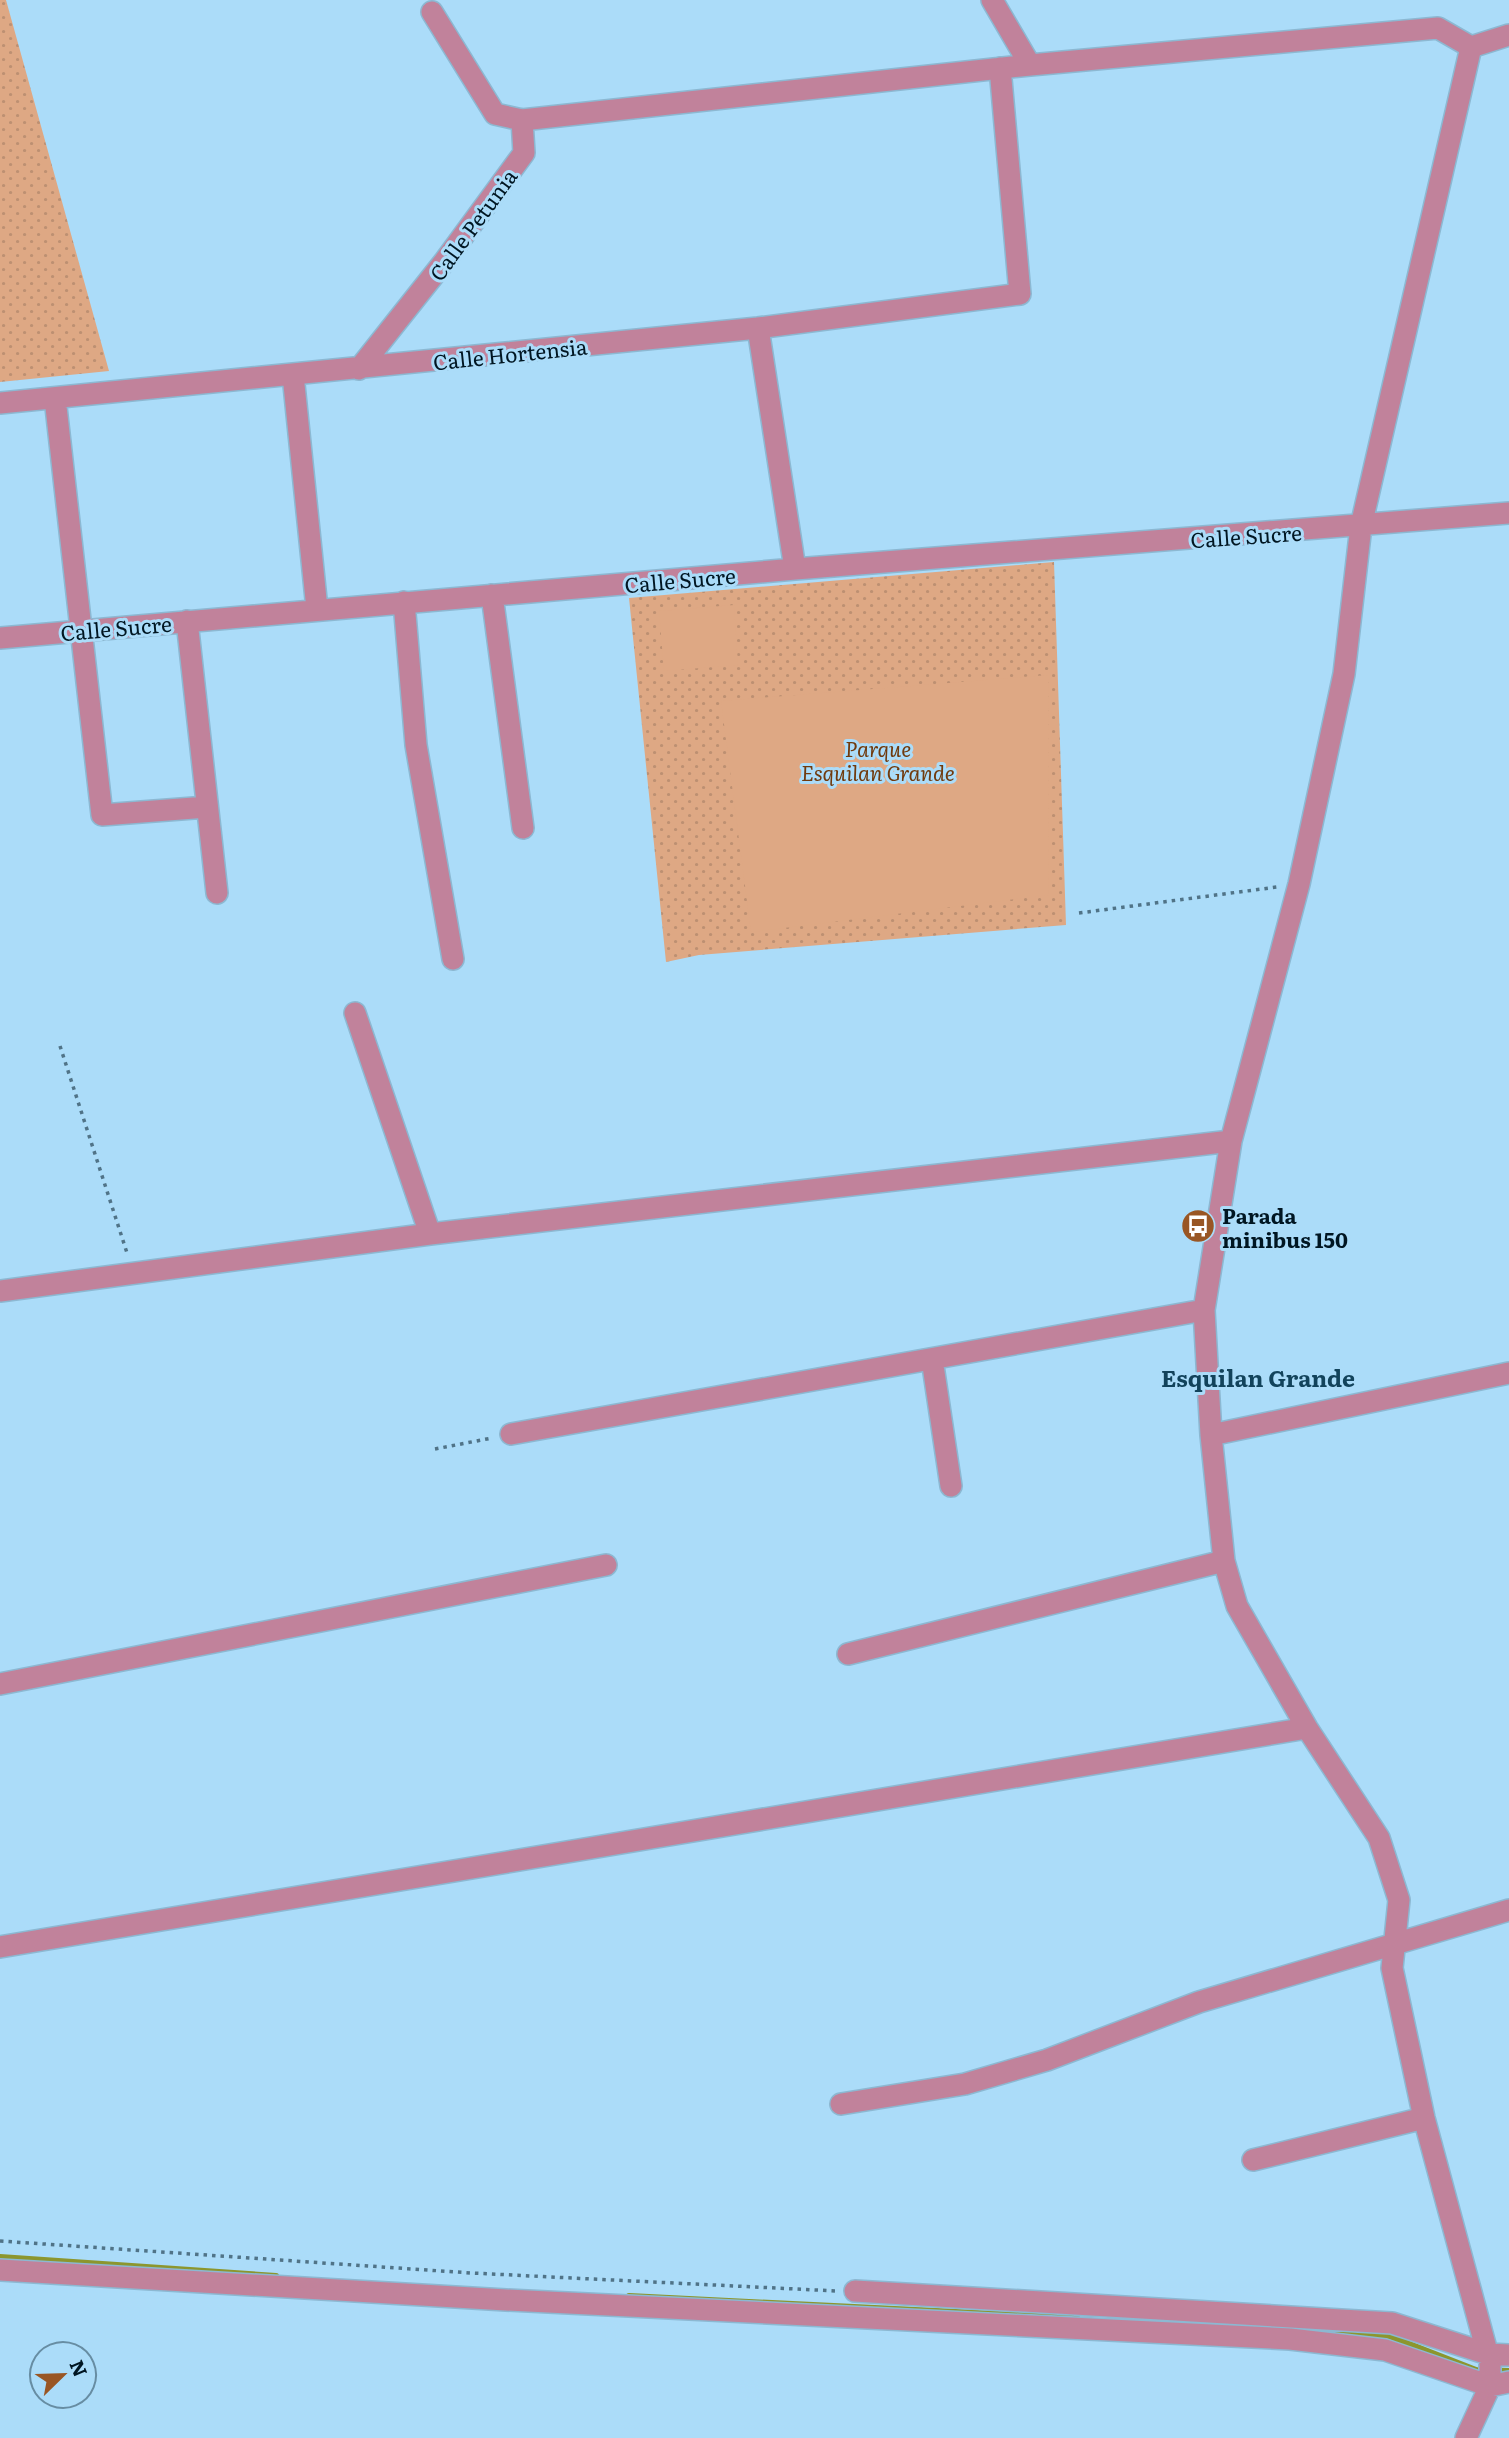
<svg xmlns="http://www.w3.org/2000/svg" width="1509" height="2438" viewBox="0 0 1509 2438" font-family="Literata,serif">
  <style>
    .park { fill: url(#park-dots) }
    .pitch { fill: #dea884 }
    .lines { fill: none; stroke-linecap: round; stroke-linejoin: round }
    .stream { stroke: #8c962e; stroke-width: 6 }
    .minor-casing { stroke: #8cb8d2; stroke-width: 24 }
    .path { stroke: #507387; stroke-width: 3.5; stroke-dasharray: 3.5 5; stroke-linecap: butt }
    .minor { stroke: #c1829b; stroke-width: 21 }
    .labels { text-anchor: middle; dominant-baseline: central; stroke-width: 6; stroke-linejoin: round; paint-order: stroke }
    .street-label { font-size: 21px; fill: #001622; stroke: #abdcf9 }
    .park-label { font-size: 21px; font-style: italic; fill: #703a0d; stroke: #abdcf9 }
    .poi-label { font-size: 21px; font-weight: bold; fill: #001622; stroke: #abdcf9; text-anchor: start }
    .neighbourhood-label { font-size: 23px; font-weight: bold; fill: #12435b; stroke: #abdcf9 }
  </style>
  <defs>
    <pattern id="park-dots" width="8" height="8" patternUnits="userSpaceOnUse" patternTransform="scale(1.75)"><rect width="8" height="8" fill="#dea884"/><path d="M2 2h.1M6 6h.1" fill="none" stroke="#bd9072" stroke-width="1.8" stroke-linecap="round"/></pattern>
  </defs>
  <rect width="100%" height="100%" fill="#abdcf9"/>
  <!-- park -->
  <path class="park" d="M 0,0 L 6,0 L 109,371 L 0,382 Z
    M 1054,562 L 1066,925 L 699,955 L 666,962 L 629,598 Z"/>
  <!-- pitch -->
  <path class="pitch" d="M 734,605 L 738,665 L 664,671 L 659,611 Z
    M 1048,675 L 1049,895 L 751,932 L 721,701 Z"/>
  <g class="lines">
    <!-- stream -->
    <path class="stream" d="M 0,2257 L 276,2276
      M 629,2296 L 1077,2318
      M 1318,2332 L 1389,2336 L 1476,2370 L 1509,2371"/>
    <!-- minor casing -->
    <g class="minor-casing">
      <path id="minor" d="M 992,0 L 1030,65
        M 432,12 L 495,114 L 522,120 L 1030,65 L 1438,28 L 1471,47 L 1509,35
        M 758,328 L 795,569
        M 359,369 L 444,262 L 524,153 L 522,120
        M 293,375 L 317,609
        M 55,398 L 102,815 L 207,807
        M 0,403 L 758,328 L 1020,294 L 1000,68
        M 492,595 L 523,828
        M 404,602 L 416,745 L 453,959
        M 187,621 L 217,893
        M 0,638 L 795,569 L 1509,513
        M 355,1013 L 430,1234
        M 0,1291 L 430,1234 L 1231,1141
        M 932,1359 L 951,1486
        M 511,1434 L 1204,1310
        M 1211,1435 L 1509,1373
        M 848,1654 L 1224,1561
        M 0,1684 L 606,1565
        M 0,1947 L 1307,1728
        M 841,2104 L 965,2084 L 1047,2060 L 1199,2002 L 1509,1910
        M 1253,2160 L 1424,2118
        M 0,2270 L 506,2300 L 1290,2339 L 1385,2350 L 1490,2386 L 1509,2382
        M 855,2291 L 1392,2323 L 1488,2354 L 1509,2355
        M 1466,2438 L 1490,2386 L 1490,2363 L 1424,2118 L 1392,1968 L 1399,1900 L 1379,1838 L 1307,1728 L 1237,1606 L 1224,1561 L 1211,1435 L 1204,1310 L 1231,1141 L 1299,884 L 1344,674 L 1361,526 L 1471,47"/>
    </g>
    <!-- path -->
    <path class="path" d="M 1079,913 L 1277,887
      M 60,1046 L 128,1256
      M 435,1449 L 492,1438
      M 0,2241 L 471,2273 L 836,2291"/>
    <!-- minor -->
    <use href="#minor" class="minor"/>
  </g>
  <!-- icons -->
  <defs>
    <g id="bus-disc" transform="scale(1.75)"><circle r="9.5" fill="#995624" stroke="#abdcf9"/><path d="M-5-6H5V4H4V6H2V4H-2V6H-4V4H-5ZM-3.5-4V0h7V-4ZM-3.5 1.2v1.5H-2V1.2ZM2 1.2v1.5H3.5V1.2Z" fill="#fff"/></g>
  </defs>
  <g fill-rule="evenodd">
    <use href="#bus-disc" x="1198" y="1226"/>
  </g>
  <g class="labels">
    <!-- street labels -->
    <g class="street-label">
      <text transform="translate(472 224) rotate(-54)">Calle Petunia</text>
      <text transform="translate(510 353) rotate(-6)">Calle Hortensia</text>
      <text transform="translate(1246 535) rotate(-4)">Calle Sucre</text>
      <text transform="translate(680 579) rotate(-5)">Calle Sucre</text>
      <text transform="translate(116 627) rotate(-5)">Calle Sucre</text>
    </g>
    <!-- park labels -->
    <g class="park-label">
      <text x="878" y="747">Parque<tspan x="878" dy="24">Esquilan Grande</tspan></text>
    </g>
    <!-- poi labels -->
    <g class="poi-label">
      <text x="1222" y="1214">Parada<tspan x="1222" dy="24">minibus 150</tspan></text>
    </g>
    <!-- neighbourhood labels -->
    <g class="neighbourhood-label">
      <text x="1258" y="1377">Esquilan Grande</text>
    </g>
  </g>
  <!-- north arrow -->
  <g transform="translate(63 2375) rotate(67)"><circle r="33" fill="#abdcf9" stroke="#678da3" stroke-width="2"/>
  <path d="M0-5L12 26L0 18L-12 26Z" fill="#995624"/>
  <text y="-10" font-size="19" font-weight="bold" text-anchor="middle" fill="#001622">N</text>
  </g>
</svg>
